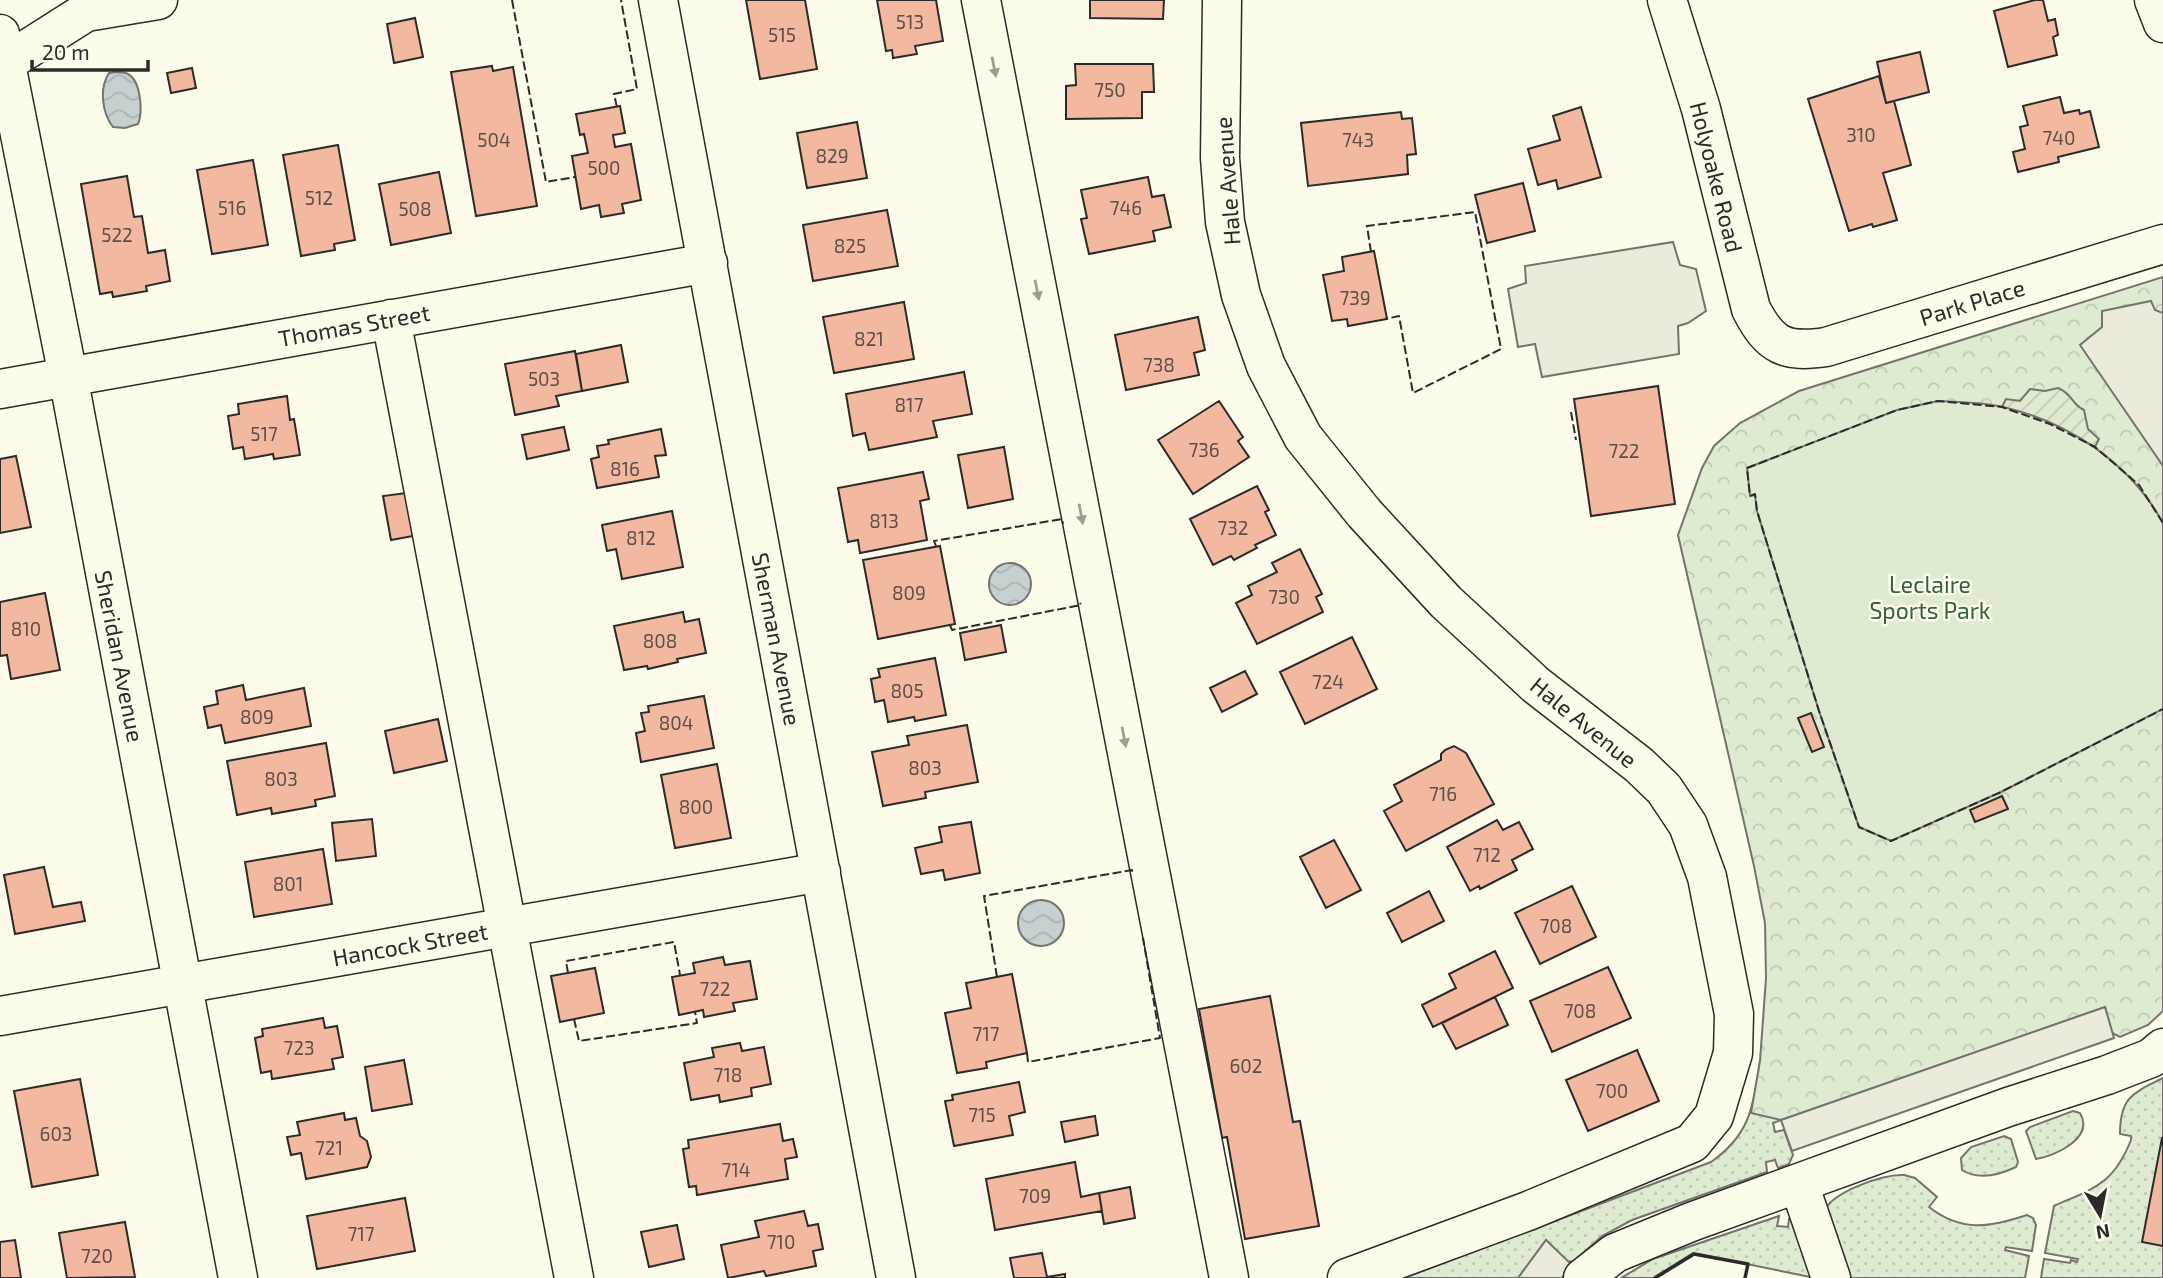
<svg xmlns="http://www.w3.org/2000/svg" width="2163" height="1278" viewBox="0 0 2163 1278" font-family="'Exo 2',sans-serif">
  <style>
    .grass { fill: url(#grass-dots); stroke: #74746e; stroke-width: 2 }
    .park { fill: url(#park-crowns); stroke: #74746e; stroke-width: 2 }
    .garden { fill: url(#garden-furrows); stroke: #74746e; stroke-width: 2 }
    .pitch { fill: #deebd1; stroke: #74746e; stroke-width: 2 }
    .parking { fill: #eceadb; stroke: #74746e; stroke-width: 2 }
    .water { fill: url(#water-waves); stroke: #74746e; stroke-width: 2 }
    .building { fill: #f2b8a0; stroke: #2b2b2b; stroke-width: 2 }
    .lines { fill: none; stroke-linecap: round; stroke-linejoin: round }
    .minor-casing { stroke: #2b2b2b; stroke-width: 41 }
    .major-casing { stroke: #2b2b2b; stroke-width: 41 }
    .minor { stroke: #fdfbea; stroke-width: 38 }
    .major { stroke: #fdfbea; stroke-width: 38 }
    .fence { stroke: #2b2b2b; stroke-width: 2; stroke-dasharray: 9 3.5; stroke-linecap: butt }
    .wall { stroke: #2b2b2b; stroke-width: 3.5 }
    .oneway { fill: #9e9d94 }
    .labels { text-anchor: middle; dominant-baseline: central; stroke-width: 5; stroke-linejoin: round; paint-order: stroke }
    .number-label { font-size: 19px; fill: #5d4e48 }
    .street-label { font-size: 23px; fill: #2b2b2b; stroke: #fdfbea }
    .park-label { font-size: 23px; fill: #34623c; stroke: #fdfbea }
  </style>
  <defs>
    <pattern id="grass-dots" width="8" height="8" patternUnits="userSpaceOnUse" patternTransform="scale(1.75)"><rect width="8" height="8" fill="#deebd1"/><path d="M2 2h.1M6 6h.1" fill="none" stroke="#bfcab4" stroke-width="1.8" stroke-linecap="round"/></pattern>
    <pattern id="park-crowns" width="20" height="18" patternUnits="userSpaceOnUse" patternTransform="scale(1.75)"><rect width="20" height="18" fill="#deebd1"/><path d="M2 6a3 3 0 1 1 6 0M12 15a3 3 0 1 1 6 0" fill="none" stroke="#bfcab4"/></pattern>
    <pattern id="garden-furrows" width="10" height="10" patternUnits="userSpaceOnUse" patternTransform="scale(1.75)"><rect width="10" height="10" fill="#deebd1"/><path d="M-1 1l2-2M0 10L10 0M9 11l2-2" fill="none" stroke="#bfcab4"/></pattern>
    <pattern id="water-waves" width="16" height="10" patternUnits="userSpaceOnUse" patternTransform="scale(1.75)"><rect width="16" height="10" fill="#c7d0d0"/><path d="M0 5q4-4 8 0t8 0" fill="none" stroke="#abb3b3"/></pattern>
  </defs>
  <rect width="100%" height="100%" fill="#fdfbea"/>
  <!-- grass -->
  <path class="grass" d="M 1985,1034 L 1990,1047 L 1773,1123 L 1775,1132 L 1784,1130 L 1793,1155 L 1789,1164 L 1778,1168 L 1775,1160 L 1766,1162 L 1767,1172 L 1632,1220 L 1602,1236 L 1573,1262 L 1567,1261 L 1546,1240 L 1518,1278 L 1404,1278 L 1711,1162 C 1751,1134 1753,1106 1760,1061 Z
    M 2163,1078 L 2163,1278 L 2041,1278 L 2044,1259 L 2070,1263 L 2071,1260 L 2077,1262 L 2078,1259 L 2045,1253 L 2054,1206 C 2094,1188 2113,1185 2131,1140 L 2131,1136 L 2120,1134 C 2120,1097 2133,1093 2163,1078 Z
    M 2073,1111 L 2080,1113 C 2095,1138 2055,1156 2036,1159 L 2026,1131 L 2030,1127 Z
    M 2004,1136 L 2011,1139 L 2018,1162 L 2016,1167 C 1999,1175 1979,1181 1962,1170 L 1961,1158 L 1971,1147 Z
    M 1904,1175 L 1915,1178 L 1937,1197 L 1929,1207 C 1962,1233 1991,1227 2027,1215 L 2033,1218 L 2036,1225 L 2032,1251 L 2006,1247 L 2005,1250 L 2029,1256 L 2025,1278 L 1847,1278 L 1825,1209 C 1836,1191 1883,1174 1904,1175 Z
    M 1779,1216 L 1777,1226 L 1788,1227 L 1789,1219 L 1793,1219 L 1815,1278 L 1693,1253 L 1653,1278 L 1621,1278 L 1653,1259 Z"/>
  <!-- park -->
  <path class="park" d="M 2163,277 L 2163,1011 L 2148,1025 L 2120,1037 L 2112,1033 L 2105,1007 L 1781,1120 L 1751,1113 L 1760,1061 L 1766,978 L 1765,923 L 1754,866 L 1678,535 L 1702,468 L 1714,446 L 1740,423 L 1799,391 Z"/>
  <!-- garden -->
  <path class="garden" d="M 2058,388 C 2073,394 2071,404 2084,410 L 2088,429 L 2099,439 L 2095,447 L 2050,424 L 2002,407 L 2006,399 L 2020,401 L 2030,389 L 2045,391 Z"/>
  <!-- pitch -->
  <path class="pitch" d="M 1938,401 C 1959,402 1982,402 2003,407 C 2069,422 2130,463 2163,523 L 2163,709 L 2001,792 L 1891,841 L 1859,827 L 1819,711 L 1757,511 L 1755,495 L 1750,496 L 1747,468 L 1897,410 Z"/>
  <!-- parking -->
  <path class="parking" d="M 1673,242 L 1680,265 L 1696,269 L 1706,311 L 1688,323 L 1678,326 L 1679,354 L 1542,377 L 1535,344 L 1518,347 L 1508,289 L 1526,283 L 1525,266 Z
    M 2151,301 L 2155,310 L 2163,313 L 2163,466 L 2080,345 L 2102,327 L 2102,311 Z
    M 2105,1007 L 2114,1038 L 1792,1151 L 1781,1120 Z
    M 1546,1240 L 1572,1265 L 1562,1278 L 1518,1278 Z"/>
  <!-- water -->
  <path class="water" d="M 116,72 C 120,72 125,72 128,74 C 141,81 143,112 138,124 L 125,128 L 113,127 C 102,113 99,88 109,73 Z
    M989 584a21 21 0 1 1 42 0a21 21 0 1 1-42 0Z
    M1018 923a23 23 0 1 1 46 0a23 23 0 1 1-46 0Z"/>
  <!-- building -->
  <path class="building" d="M 746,0 L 805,0 L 817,69 L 760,79 Z
    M 877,0 L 936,0 L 943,41 L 915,46 L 917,54 L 893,58 L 892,50 L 886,51 Z
    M 1090,0 L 1164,0 L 1163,19 L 1090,18 Z
    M 2035,0 L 2043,0 L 2048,21 L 2055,19 L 2058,35 L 2053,37 L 2057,55 L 2008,67 L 1994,11 Z
    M 415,18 L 423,57 L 394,63 L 387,24 Z
    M 1920,52 L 1929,92 L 1886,103 L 1877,62 Z
    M 1075,64 L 1153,64 L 1154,92 L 1142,92 L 1142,118 L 1066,119 L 1066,86 L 1076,85 Z
    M 492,66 L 493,71 L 513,67 L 537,206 L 476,216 L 451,72 Z
    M 192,68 L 196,88 L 171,93 L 167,73 Z
    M 1879,76 L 1886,103 L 1894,101 L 1911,165 L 1883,173 L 1897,220 L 1873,227 L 1872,224 L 1849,231 L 1808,99 Z
    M 2060,97 L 2064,113 L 2079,110 L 2080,114 L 2090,111 L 2099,147 L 2058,157 L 2059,162 L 2018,172 L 2013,152 L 2025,149 L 2020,127 L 2028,125 L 2023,106 Z
    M 620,106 L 625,133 L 613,135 L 615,147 L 631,144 L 641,200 L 622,204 L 624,213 L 601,217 L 599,205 L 581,209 L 572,156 L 588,153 L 584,134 L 580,135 L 576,114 Z
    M 1581,107 L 1601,177 L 1558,189 L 1556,180 L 1538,185 L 1528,149 L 1560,140 L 1553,116 Z
    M 1401,112 L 1402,119 L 1412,118 L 1416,154 L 1407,155 L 1408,174 L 1308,186 L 1301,123 Z
    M 857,122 L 867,178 L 807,188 L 797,133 Z
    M 338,145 L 355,240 L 334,244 L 335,250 L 301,256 L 283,155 Z
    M 253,160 L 268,245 L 212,254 L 197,170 Z
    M 439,172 L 451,233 L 391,245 L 379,184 Z
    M 127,176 L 134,217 L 142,216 L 148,253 L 165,250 L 170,281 L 146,286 L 147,291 L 113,297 L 112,292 L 100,294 L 81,184 Z
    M 1148,177 L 1152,197 L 1164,195 L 1171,227 L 1153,231 L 1155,241 L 1089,254 L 1081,219 L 1087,218 L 1081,190 Z
    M 1523,183 L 1535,231 L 1487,243 L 1475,195 Z
    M 887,210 L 898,266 L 813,281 L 803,225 Z
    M 1374,251 L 1387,319 L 1348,326 L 1347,319 L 1332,321 L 1323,275 L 1344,271 L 1342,257 Z
    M 904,302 L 914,359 L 834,373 L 823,317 Z
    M 1198,317 L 1205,350 L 1194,353 L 1199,375 L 1126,390 L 1115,335 Z
    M 621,345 L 628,382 L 582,391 L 576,354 Z
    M 575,351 L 582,391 L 556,396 L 559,406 L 515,415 L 505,364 Z
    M 964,372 L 972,414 L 933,421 L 937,437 L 869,450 L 865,433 L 853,436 L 846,394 Z
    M 1658,386 L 1675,504 L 1591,516 L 1574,399 Z
    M 287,396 L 290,420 L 294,419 L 300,455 L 274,459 L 273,454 L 245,459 L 243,447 L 233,449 L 228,416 L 239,414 L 238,404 Z
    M 1219,401 L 1243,437 L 1238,441 L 1249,457 L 1193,494 L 1158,440 Z
    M 564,427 L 569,450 L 527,459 L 522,435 Z
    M 661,429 L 666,455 L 655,456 L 659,477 L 597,488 L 591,459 L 599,457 L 597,446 L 609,444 L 608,440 Z
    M 1004,447 L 1013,499 L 968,508 L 958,455 Z
    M 16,456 L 31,527 L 0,533 L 0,459 Z
    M 923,472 L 929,499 L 920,501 L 927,540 L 860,553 L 858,540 L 848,542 L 838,488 Z
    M 1257,486 L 1269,510 L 1265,512 L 1276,535 L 1255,545 L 1257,548 L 1234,560 L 1231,556 L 1213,565 L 1190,519 Z
    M 406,493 L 413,536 L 391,540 L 383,496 Z
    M 672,511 L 683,567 L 622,579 L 616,549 L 607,551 L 602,525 Z
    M 940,546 L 955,624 L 878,639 L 863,560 Z
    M 1300,549 L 1322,594 L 1316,597 L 1323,612 L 1257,644 L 1236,603 L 1252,595 L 1248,586 L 1277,572 L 1272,563 Z
    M 45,593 L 60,670 L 11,679 L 7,655 L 0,656 L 0,602 Z
    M 683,612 L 685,622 L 699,619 L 706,653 L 677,659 L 678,662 L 648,669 L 647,666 L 624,670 L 614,626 Z
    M 1001,625 L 1006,652 L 965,660 L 960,633 Z
    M 1352,637 L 1377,689 L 1305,724 L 1280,672 Z
    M 935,658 L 946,715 L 915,721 L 914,717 L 888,722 L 884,700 L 875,702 L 871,679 L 880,677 L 878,669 Z
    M 1245,671 L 1257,694 L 1222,712 L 1210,688 Z
    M 243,685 L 246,700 L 304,688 L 311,726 L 225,743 L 221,725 L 208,728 L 204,707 L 218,704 L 216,691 Z
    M 704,696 L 714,748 L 641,762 L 636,733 L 645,731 L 641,713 L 649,712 L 648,706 Z
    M 1811,713 L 1824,747 L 1812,752 L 1798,718 Z
    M 438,719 L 447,761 L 394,773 L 385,731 Z
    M 967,725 L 978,782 L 925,792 L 926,798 L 883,806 L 872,752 L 909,745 L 907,736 Z
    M 326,743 L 335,796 L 315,800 L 316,806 L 272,814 L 271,808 L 237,815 L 227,761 Z
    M 1454,746 L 1466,753 L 1494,804 L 1406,851 L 1384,811 L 1402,801 L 1394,785 L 1441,760 L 1441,754 L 1445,750 Z
    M 717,764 L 731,838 L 675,848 L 661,775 Z
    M 2002,796 L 2008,809 L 1975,822 L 1970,810 Z
    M 372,819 L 376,856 L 336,861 L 332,823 Z
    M 1497,820 L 1503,830 L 1519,822 L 1533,849 L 1512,860 L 1517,870 L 1480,889 L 1479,886 L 1470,891 L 1447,847 Z
    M 971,822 L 980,873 L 945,880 L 943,870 L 921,874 L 915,848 L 942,842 L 939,827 Z
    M 1334,840 L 1361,890 L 1326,908 L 1300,857 Z
    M 323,849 L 332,904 L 254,917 L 245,862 Z
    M 44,867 L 53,907 L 81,902 L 85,921 L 15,934 L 4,875 Z
    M 1572,886 L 1596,937 L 1540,964 L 1515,913 Z
    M 1429,891 L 1444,921 L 1402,942 L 1387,913 Z
    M 1495,951 L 1513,988 L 1433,1027 L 1422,1005 L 1456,988 L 1449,974 Z
    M 723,957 L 725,965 L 750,961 L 757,999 L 733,1003 L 735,1011 L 704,1017 L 703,1010 L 679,1015 L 672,977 L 695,973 L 693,963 Z
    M 1608,967 L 1631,1018 L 1552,1052 L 1530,1001 Z
    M 595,968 L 604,1013 L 560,1022 L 551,976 Z
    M 1012,974 L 1027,1053 L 986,1062 L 987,1068 L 957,1073 L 945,1013 L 971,1008 L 966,983 Z
    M 1270,996 L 1293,1122 L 1300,1121 L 1319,1226 L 1245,1239 L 1227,1137 L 1222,1138 L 1199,1009 Z
    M 1495,997 L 1508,1025 L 1456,1049 L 1442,1023 Z
    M 323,1018 L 325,1028 L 337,1026 L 343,1057 L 332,1059 L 334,1069 L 272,1079 L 271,1071 L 261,1073 L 255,1038 L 263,1036 L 262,1029 Z
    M 740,1043 L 742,1051 L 764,1047 L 771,1084 L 751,1088 L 752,1096 L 720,1102 L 719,1095 L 691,1100 L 684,1063 L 714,1057 L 712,1048 Z
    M 1637,1050 L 1659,1101 L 1588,1131 L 1566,1080 Z
    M 404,1060 L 412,1104 L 372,1111 L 365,1067 Z
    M 80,1079 L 98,1175 L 32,1187 L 14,1091 Z
    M 1019,1082 L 1025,1112 L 1009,1116 L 1013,1135 L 954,1146 L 945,1101 L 953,1100 L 952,1095 Z
    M 344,1113 L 345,1120 L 356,1118 L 360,1136 L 367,1141 L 371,1157 L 367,1167 L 306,1179 L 301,1153 L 291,1155 L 287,1137 L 300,1135 L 297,1122 Z
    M 1095,1116 L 1098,1135 L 1065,1142 L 1061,1122 Z
    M 780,1124 L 783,1141 L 793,1139 L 797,1157 L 785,1159 L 788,1179 L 697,1195 L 696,1186 L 689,1187 L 683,1149 L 689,1148 L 688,1140 Z
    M 2162,1138 L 2163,1138 L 2163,1246 L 2142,1242 Z
    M 1075,1162 L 1081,1197 L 1099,1193 L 1102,1211 L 995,1230 L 986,1179 Z
    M 1130,1187 L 1135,1218 L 1104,1224 L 1099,1193 Z
    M 405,1198 L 415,1251 L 317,1269 L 307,1216 Z
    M 804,1211 L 808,1226 L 818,1224 L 823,1249 L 813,1251 L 816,1266 L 766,1276 L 764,1271 L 728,1278 L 721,1245 L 759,1237 L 755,1221 Z
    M 125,1222 L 135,1277 L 67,1278 L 59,1233 Z
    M 677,1225 L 684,1259 L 649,1267 L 641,1232 Z
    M 15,1240 L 21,1278 L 0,1278 L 0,1242 Z
    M 1042,1253 L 1047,1277 L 1065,1274 L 1065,1278 L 1014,1278 L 1010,1258 Z"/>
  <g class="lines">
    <!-- minor casing -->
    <g class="minor-casing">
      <path id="minor" d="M 658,0 L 896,1278
        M 981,0 L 1229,1278
        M 1222,0 L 1220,158 L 1225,222 L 1241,295 L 1266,366 L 1303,437 L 1364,513 L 1446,602 L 1536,685 L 1639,765 L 1664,789 L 1688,825 L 1707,877 L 1734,1014 L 1733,1053 L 1714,1116 L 1692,1143 L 1528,1211 L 1347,1278
        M 1667,0 L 1701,109 L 1751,309 C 1770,346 1785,353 1826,347 L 2163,244
        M 0,34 L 68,376 L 238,1278
        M 7,62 L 86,12 L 158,0
        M 391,319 L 574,1278
        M 0,389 L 708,263
        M 0,1016 L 821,872
        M 1799,1184 L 1831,1278
        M 1583,1278 L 1615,1253 L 1691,1222 L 2008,1107 L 2107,1075 L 2151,1058 L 2163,1048"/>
    </g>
    <!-- major casing -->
    <g class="major-casing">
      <path id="major" d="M 2154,0 L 2163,23"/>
    </g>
    <!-- minor -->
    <use href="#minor" class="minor"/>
    <!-- major -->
    <use href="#major" class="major"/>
    <!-- fence -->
    <path class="fence" d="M 512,0 L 546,182 L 575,177
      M 617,107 L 614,94 L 637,89 L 621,0
      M 1371,252 L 1367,226 L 1475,212 L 1501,349 L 1413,393 L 1399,316 L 1385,319
      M 1571,412 L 1576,440
      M 2163,523 L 2139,485 L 2095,447 L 2050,424 L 2002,407 L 1938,401 L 1897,410 L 1747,468 L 1750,496 L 1755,494 L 1757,511 L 1819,711 L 1859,827 L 1891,841 L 2001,792 L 2163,709
      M 936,546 L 934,541 L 1062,519 L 1063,524
      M 950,625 L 952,630 L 1081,605 L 1080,603
      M 568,973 L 566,961 L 674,942 L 680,975
      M 997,977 L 984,896 L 1132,870 L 1132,872
      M 574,1019 L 579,1041 L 697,1023 L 695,1012
      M 1027,1053 L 1028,1062 L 1160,1038 L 1143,938"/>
    <!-- wall -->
    <path class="wall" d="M 1655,1278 L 1694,1254 L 1748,1264 L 1745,1278"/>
  </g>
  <!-- one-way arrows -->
  <defs><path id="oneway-solid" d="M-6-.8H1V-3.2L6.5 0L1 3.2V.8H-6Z" transform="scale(1.75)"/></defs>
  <g class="oneway">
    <use href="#oneway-solid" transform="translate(994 67) rotate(79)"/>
    <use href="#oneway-solid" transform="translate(1037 290) rotate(79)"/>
    <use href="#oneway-solid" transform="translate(1081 514) rotate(79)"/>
    <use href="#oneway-solid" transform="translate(1124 737) rotate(79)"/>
  </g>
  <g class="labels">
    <!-- number labels -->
    <g class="number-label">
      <text x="910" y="21">513</text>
      <text x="782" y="34">515</text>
      <text x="1110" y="89">750</text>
      <text x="1861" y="134">310</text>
      <text x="2059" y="137">740</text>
      <text x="494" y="139">504</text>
      <text x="1358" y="139">743</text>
      <text x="832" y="155">829</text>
      <text x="604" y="167">500</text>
      <text x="319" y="197">512</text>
      <text x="232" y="207">516</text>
      <text x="1126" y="207">746</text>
      <text x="415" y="208">508</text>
      <text x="117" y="234">522</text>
      <text x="850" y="245">825</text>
      <text x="1355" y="297">739</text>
      <text x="869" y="338">821</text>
      <text x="1159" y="364">738</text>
      <text x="544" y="378">503</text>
      <text x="909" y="404">817</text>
      <text x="264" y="433">517</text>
      <text x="1204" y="449">736</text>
      <text x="1624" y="450">722</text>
      <text x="625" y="468">816</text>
      <text x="884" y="520">813</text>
      <text x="1233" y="527">732</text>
      <text x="641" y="537">812</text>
      <text x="909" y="592">809</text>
      <text x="1284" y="596">730</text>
      <text x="26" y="628">810</text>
      <text x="660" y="640">808</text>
      <text x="1328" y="681">724</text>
      <text x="907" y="690">805</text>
      <text x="257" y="716">809</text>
      <text x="676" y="722">804</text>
      <text x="925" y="767">803</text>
      <text x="281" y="778">803</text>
      <text x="1443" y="793">716</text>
      <text x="696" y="806">800</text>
      <text x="1487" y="854">712</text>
      <text x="288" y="883">801</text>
      <text x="1556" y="925">708</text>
      <text x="715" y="988">722</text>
      <text x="1580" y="1010">708</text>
      <text x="986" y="1033">717</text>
      <text x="299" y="1047">723</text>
      <text x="1246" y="1065">602</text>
      <text x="728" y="1074">718</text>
      <text x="1612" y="1090">700</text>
      <text x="982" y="1114">715</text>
      <text x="56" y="1133">603</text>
      <text x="329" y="1147">721</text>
      <text x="736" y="1169">714</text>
      <text x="1035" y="1195">709</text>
      <text x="361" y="1233">717</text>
      <text x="781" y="1241">710</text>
      <text x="97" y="1255">720</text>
    </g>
    <!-- street labels -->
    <g class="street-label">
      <text transform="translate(1717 177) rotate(76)">Holyoake Road</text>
      <text transform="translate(1227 181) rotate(-94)">Hale Avenue</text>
      <text transform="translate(1972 302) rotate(-17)">Park Place</text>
      <text transform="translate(354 325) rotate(-10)">Thomas Street</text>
      <text transform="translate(777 639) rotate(79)">Sherman Avenue</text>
      <text transform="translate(120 656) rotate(79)">Sheridan Avenue</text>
      <text transform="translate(1584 722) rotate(39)">Hale Avenue</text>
      <text transform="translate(410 944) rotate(-10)">Hancock Street</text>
    </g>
    <!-- park labels -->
    <g class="park-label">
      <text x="1930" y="584">Leclaire<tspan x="1930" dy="26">Sports Park</tspan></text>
    </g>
  </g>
  <!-- north arrow -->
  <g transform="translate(2100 1215) rotate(170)" stroke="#fdfbea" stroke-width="5" paint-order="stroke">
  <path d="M0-5L12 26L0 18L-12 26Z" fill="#2b2b2b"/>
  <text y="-10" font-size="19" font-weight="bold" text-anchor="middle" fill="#2b2b2b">N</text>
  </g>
  <!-- scale -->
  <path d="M32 60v10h116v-10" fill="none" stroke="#2b2b2b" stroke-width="3.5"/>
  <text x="42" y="60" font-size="21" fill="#2b2b2b" stroke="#fdfbea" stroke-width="5" paint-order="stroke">20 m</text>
</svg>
